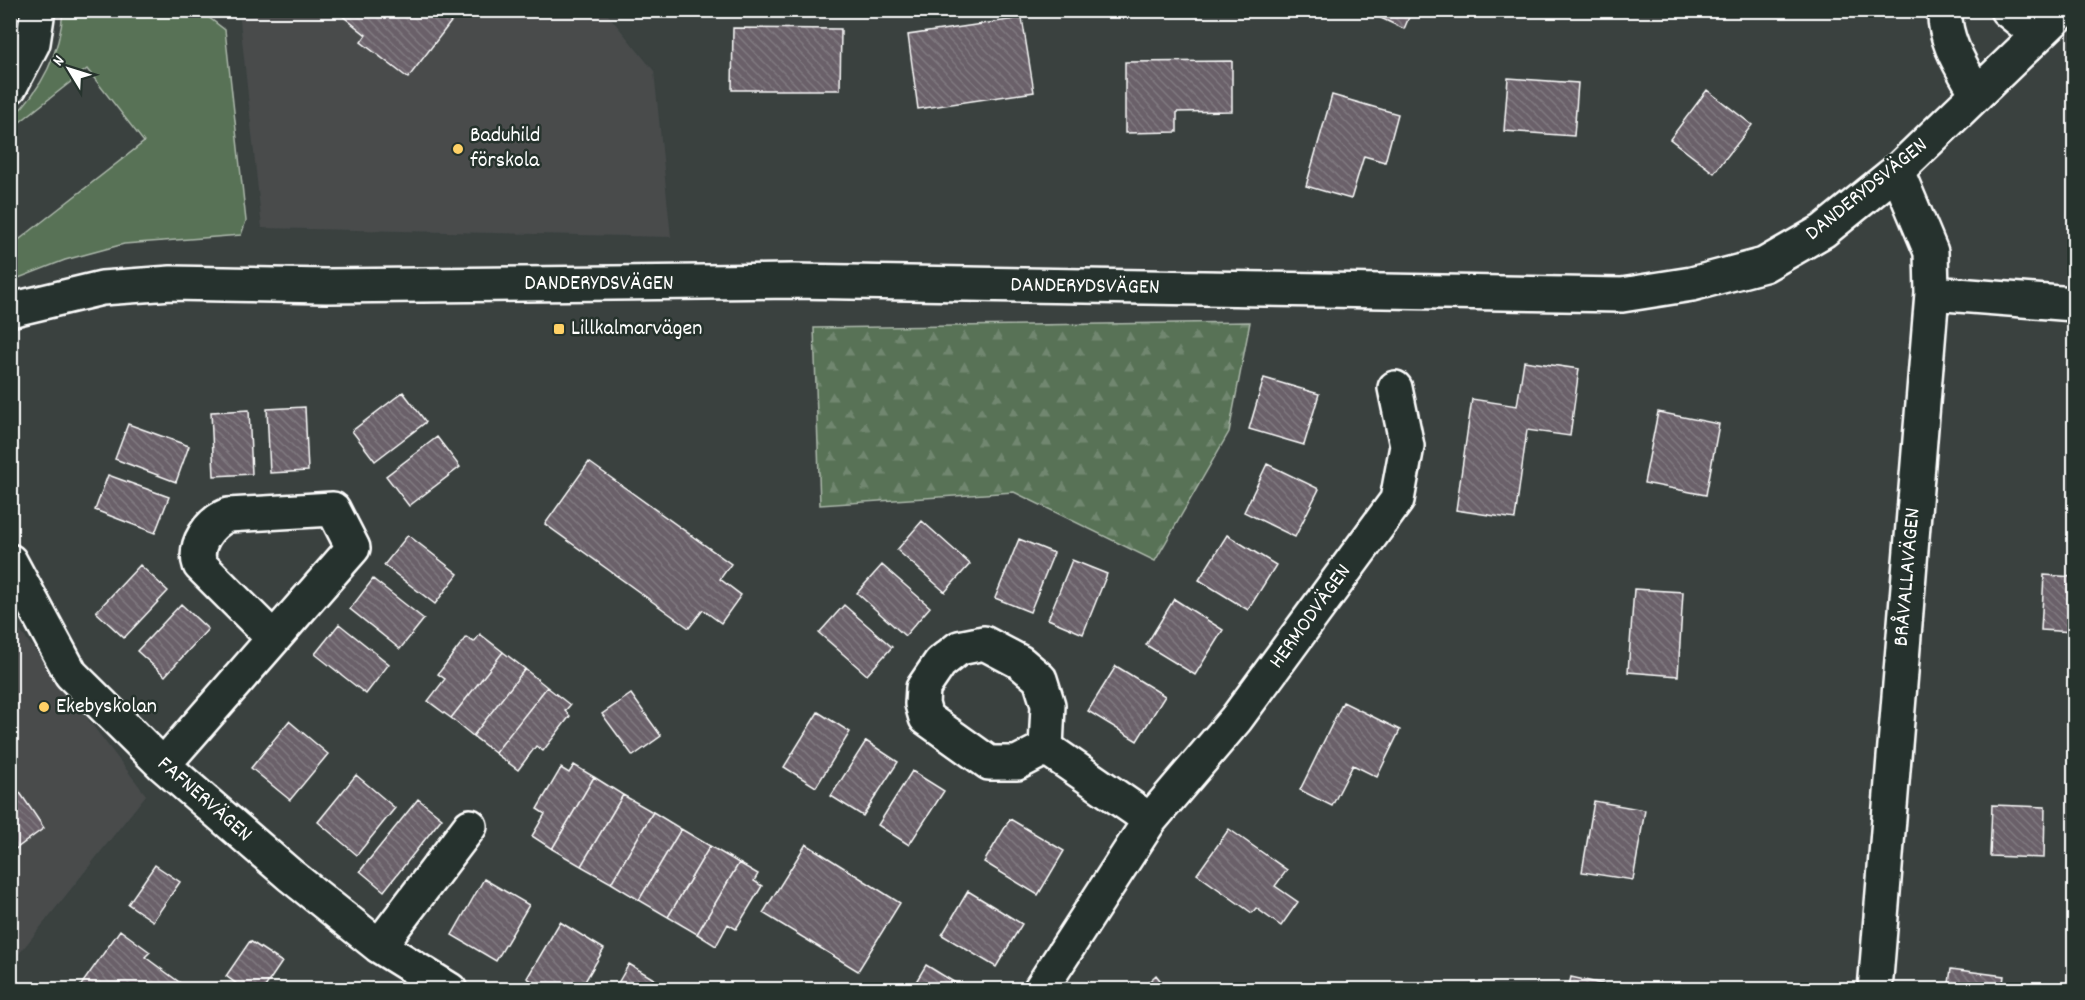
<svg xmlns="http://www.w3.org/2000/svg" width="2085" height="1000" viewBox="0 0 2085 1000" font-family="Dekko,sans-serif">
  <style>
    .built { fill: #484b4c }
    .green { fill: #587257; stroke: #acb8ab; stroke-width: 1.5 }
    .forest { fill: url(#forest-firs); stroke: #acb8ab; stroke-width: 1.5 }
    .building { fill: url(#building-back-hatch); stroke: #fff; stroke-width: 1.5 }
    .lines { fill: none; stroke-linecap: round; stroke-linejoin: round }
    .minor-casing { stroke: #fff; stroke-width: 38 }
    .minor { stroke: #26332d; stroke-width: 33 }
    .poi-dot { fill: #ffd166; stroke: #26332d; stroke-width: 2 }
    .labels { text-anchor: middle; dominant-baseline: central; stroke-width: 5; stroke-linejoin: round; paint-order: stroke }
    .poi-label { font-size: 22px; fill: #fff; stroke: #26332d; text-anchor: start }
    .street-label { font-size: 22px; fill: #fff; stroke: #26332d }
  </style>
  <defs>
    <pattern id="forest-firs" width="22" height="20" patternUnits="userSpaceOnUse" patternTransform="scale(1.5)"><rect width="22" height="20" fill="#587257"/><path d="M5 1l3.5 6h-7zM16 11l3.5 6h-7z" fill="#718770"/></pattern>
    <pattern id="building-back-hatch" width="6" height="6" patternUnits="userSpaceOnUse" patternTransform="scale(1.5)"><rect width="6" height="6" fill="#6a6169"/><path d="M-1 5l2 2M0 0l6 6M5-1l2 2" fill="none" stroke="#807980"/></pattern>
  </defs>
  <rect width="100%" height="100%" fill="#3a413f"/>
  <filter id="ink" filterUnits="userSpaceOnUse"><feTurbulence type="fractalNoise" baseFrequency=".0167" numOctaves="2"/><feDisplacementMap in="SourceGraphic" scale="12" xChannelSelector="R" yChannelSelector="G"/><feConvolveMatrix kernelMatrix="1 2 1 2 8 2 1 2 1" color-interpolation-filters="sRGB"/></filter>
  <g filter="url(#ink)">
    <!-- built -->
    <path class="built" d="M 239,11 L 605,11 L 654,71 L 671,237 L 262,228 Z
      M 11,619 L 146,795 L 11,964 Z"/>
    <!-- green -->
    <path class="green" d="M 199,10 L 225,30 L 246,221 L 241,235 L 124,244 L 65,260 L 11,281 L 11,246 L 144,142 L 87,69 L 11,129 L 11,119 C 41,90 60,54 63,11 Z"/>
    <!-- forest -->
    <path class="forest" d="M 1250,322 L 1229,432 L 1155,561 L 1014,492 L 820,505 L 814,328 Z"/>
    <!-- building -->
    <path class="building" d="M 335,10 L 460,10 L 408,78 L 361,42 L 366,35 Z
      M 1364,10 L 1412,10 L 1404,29 Z
      M 1022,18 L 1034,92 L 918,109 L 908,35 Z
      M 733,28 L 841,29 L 840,90 L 732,90 Z
      M 1232,61 L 1232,111 L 1177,112 L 1177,132 L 1125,133 L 1125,62 Z
      M 1508,78 L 1578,83 L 1574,136 L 1504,131 Z
      M 1707,90 L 1752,125 L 1714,173 L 1670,139 Z
      M 1332,95 L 1398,114 L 1385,162 L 1364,156 L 1351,199 L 1306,186 Z
      M 1524,361 L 1579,369 L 1570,436 L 1527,430 L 1515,519 L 1456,510 L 1472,399 L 1517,406 Z
      M 1264,378 L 1319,394 L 1304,445 L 1249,429 Z
      M 403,392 L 426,422 L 375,461 L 352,431 Z
      M 305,407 L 308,471 L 270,473 L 267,409 Z
      M 249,410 L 252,474 L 214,476 L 211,412 Z
      M 1658,412 L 1719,424 L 1706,495 L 1644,483 Z
      M 128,424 L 189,446 L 176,482 L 115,459 Z
      M 437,437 L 460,467 L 409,506 L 386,476 Z
      M 589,462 L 731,564 L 720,579 L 741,595 L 721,623 L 703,610 L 689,628 L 545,524 Z
      M 1267,464 L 1319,489 L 1295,537 L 1244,512 Z
      M 108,475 L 169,497 L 155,533 L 95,510 Z
      M 922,521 L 970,564 L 945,592 L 897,550 Z
      M 408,535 L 458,574 L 435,604 L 384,565 Z
      M 1227,535 L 1276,565 L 1248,610 L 1199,580 Z
      M 1019,539 L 1054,553 L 1030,612 L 995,598 Z
      M 1072,560 L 1107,574 L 1083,634 L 1048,619 Z
      M 140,565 L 168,591 L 124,638 L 96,612 Z
      M 882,565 L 930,607 L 905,636 L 857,593 Z
      M 2044,575 L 2074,577 L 2074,632 L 2041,630 Z
      M 373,579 L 424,619 L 400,649 L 350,609 Z
      M 1634,589 L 1683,592 L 1678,676 L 1628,672 Z
      M 1174,599 L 1223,630 L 1195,675 L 1146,645 Z
      M 181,604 L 208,629 L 165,676 L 137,651 Z
      M 844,605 L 892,647 L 867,675 L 819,633 Z
      M 339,624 L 389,664 L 366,694 L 315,654 Z
      M 480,634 L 503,652 L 451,718 L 428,701 L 445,679 L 438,674 L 466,637 L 474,642 Z
      M 503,652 L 525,669 L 473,736 L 451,718 Z
      M 1116,666 L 1165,696 L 1137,741 L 1088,711 Z
      M 525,669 L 547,687 L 495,753 L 473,736 Z
      M 547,687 L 570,705 L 565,711 L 570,716 L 543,751 L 536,746 L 518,770 L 495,753 Z
      M 631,694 L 661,736 L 633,756 L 602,714 Z
      M 1343,702 L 1400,730 L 1377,777 L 1353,765 L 1332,806 L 1300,790 Z
      M 818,712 L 850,732 L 816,787 L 784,767 Z
      M 289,721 L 328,754 L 290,800 L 251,768 Z
      M 866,741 L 898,762 L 863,816 L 831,796 Z
      M 574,765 L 594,777 L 552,849 L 532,836 L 545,814 L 537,809 L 561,768 L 569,773 Z
      M 912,771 L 944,791 L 909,845 L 878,825 Z
      M 356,775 L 395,808 L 357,855 L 318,822 Z
      M 594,777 L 623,795 L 581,866 L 552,849 Z
      M 10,778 L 44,828 L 10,853 Z
      M 623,795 L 653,812 L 611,883 L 581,866 Z
      M 418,799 L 442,818 L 384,891 L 360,871 Z
      M 1594,801 L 1645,810 L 1633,880 L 1582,872 Z
      M 1992,805 L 2045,807 L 2044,858 L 1990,856 Z
      M 653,812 L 681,829 L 639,900 L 611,883 Z
      M 1010,819 L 1064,851 L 1038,895 L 984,862 Z
      M 681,829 L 710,846 L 668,917 L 639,900 Z
      M 1229,829 L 1287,870 L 1275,886 L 1298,902 L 1281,926 L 1256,908 L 1252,913 L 1197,874 Z
      M 806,844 L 900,903 L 858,971 L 763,913 Z
      M 710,846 L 739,863 L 697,934 L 668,917 Z
      M 739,863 L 758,874 L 754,881 L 762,886 L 736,929 L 728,924 L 716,946 L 697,934 Z
      M 155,865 L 180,882 L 153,921 L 128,904 Z
      M 484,879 L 529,905 L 496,961 L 452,935 Z
      M 968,891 L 1022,924 L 996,967 L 942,935 Z
      M 560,922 L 604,949 L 580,990 L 546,990 L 527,978 Z
      M 120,930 L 150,952 L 145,957 L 190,990 L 87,990 L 81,985 Z
      M 250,941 L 282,962 L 263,990 L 245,990 L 226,976 Z
      M 629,964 L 672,990 L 614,990 Z
      M 926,965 L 967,990 L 911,990 Z
      M 1951,969 L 2004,976 L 2002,990 L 1948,990 Z
      M 1156,975 L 1168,990 L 1140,990 Z
      M 1571,977 L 1629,990 L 1568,990 Z"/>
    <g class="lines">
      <!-- minor casing -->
      <g class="minor-casing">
        <path id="minor" d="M 1945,10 C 1943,40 1963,69 1977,94
          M 2007,10 L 2038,35
          M 10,87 L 33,43 L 38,10
          M 1932,293 L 2074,304
          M 10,310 L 102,288 L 171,283 L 326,286 L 793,281 L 1622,295 L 1692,284 L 1764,265 L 1823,231 L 1897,171 L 2064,10
          M 10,561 L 71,674 L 163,765 L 290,875 L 379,946 L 450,990
          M 1046,748 L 1017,763 L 989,763 L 926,718 L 922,704 L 923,688 L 940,663 L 959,648 L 984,643 L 1020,662 L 1040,679 L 1048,705 L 1046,748 L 1150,820
          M 163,765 L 353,548 L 333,509 L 228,515 C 209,523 193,545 200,565 L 273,638
          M 379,946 L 470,826
          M 1040,990 L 1150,820 L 1236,719 L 1397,500 L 1407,446 L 1395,388
          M 1875,990 L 1932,293 L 1931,252 L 1897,171"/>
      </g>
      <!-- minor -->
      <use href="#minor" class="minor"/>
    </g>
  </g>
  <!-- markers -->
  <g class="poi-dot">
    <circle cx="458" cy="149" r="6"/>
    <rect x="553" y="323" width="12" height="12" rx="3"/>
    <circle cx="44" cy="707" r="6"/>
  </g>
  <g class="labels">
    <!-- poi labels -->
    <g class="poi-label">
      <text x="470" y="136">Baduhild<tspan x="470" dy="25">förskola</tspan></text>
      <text x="571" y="329">Lillkalmarvägen</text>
      <text x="56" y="707">Ekebyskolan</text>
    </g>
    <!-- street labels -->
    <g class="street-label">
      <text transform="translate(1867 190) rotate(-39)">DANDERYDSVÄGEN</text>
      <text x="599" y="284">DANDERYDSVÄGEN</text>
      <text transform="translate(1085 287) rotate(1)">DANDERYDSVÄGEN</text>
      <text transform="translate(1908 577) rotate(-85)">BRÅVALLAVÄGEN</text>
      <text transform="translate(1311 617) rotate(-54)">HERMODVÄGEN</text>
      <text transform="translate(204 800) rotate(41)">FAFNERVÄGEN</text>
    </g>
  </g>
  <!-- margin -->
  <rect width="2085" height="1000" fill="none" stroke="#26332d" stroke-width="36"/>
  <rect x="18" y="18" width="2049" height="964" fill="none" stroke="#fff" stroke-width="2" filter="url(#ink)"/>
  <!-- north arrow -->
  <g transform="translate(69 69) rotate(308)" stroke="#26332d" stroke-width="4.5" paint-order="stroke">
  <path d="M0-4.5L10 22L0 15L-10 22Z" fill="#ffffff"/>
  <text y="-9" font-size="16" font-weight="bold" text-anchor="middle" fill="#ffffff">N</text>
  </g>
</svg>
